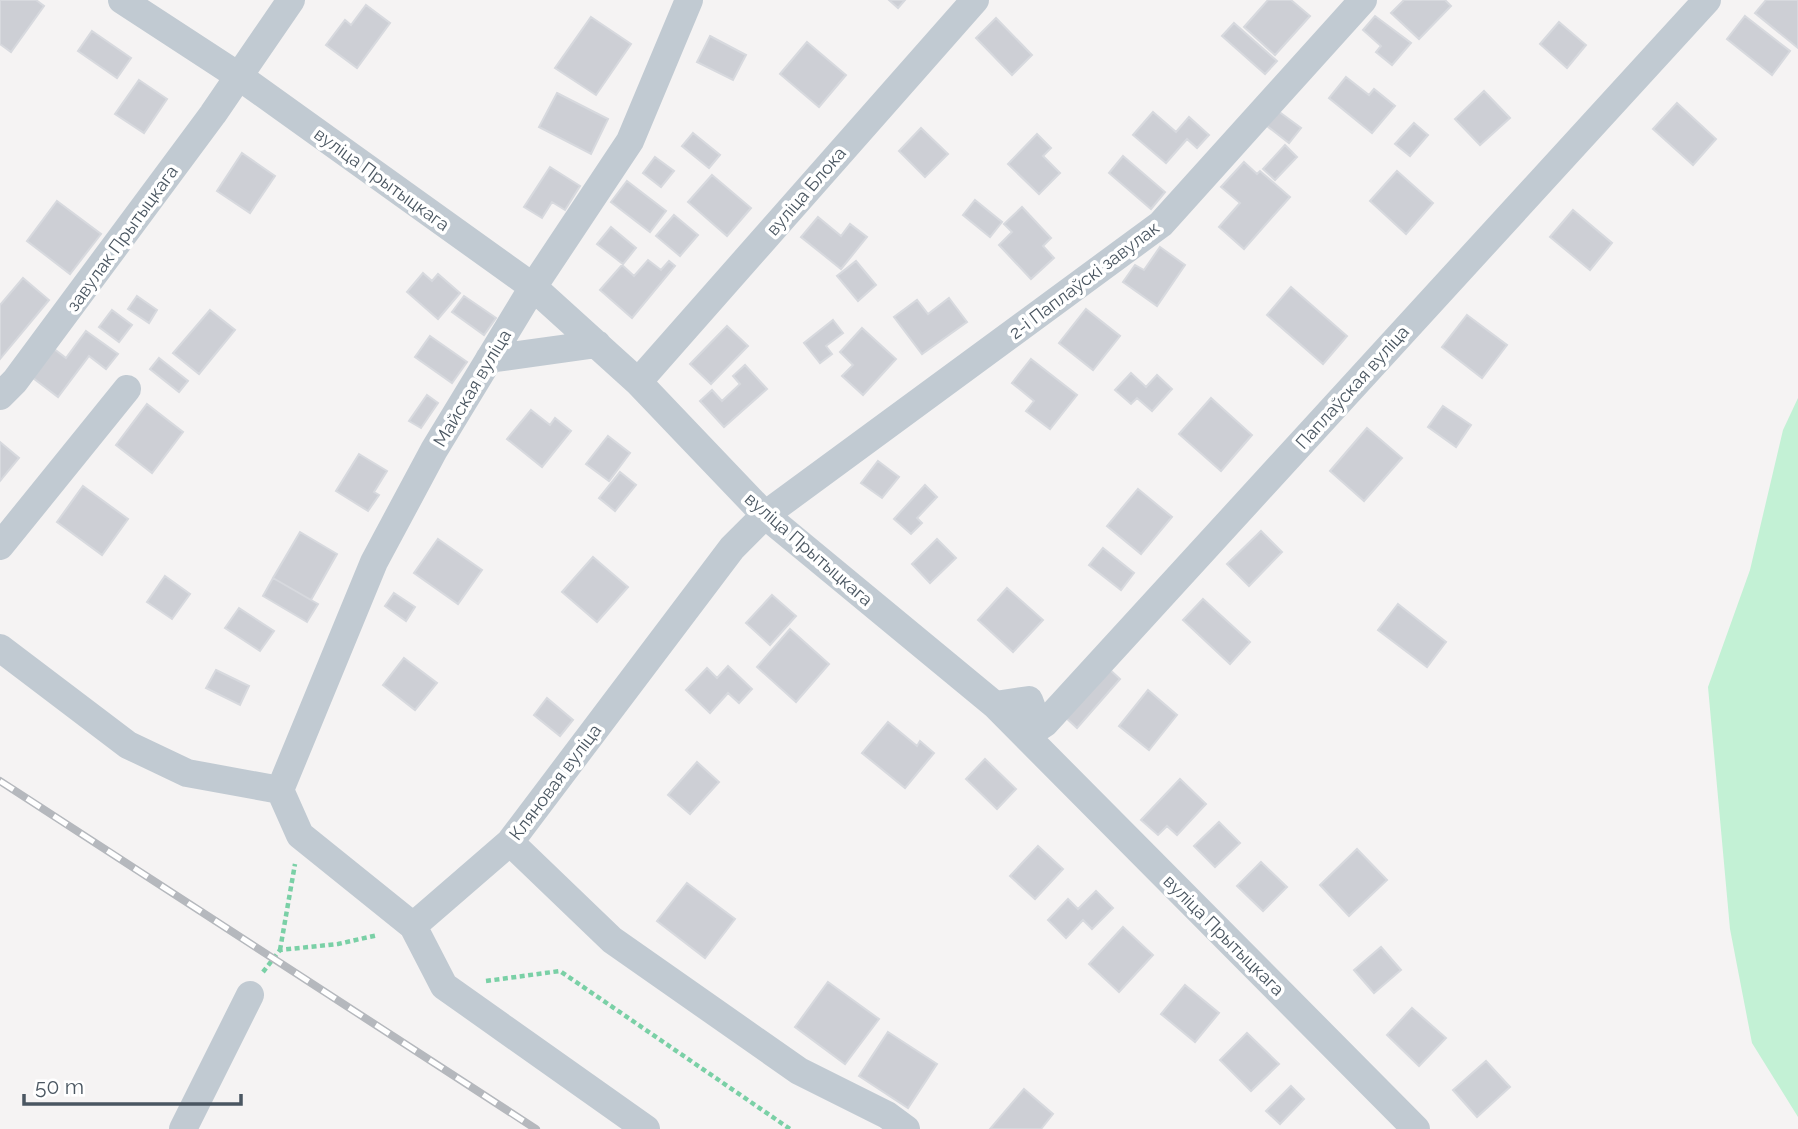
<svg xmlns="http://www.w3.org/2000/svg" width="1798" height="1129" viewBox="0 0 1798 1129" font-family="Raleway,sans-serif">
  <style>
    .green { fill: #c3f1d5 }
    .building { fill: #cdcfd5; stroke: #d7d9de; stroke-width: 2 }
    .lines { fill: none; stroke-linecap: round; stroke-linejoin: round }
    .path { stroke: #7ad0a6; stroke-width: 4.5; stroke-dasharray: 5 3.5; stroke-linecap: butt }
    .minor { stroke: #c1cad2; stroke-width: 28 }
    .rail-casing { stroke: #b5b8bd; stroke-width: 8 }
    .rail { stroke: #fff; stroke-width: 5; stroke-dasharray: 16; stroke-linecap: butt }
    .labels { text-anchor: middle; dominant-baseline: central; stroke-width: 7; stroke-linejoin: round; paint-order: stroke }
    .street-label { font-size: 18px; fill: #4a5661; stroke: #fff }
  </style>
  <rect width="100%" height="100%" fill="#f5f3f3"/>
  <!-- green -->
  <path class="green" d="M 1798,398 L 1798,1117 L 1752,1043 L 1730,929 L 1708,687 L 1750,570 L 1783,430 Z"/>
  <!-- building -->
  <path class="building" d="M 0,0 L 36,0 L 44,6 L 11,52 L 0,44 Z
    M 889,0 L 905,0 L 898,8 Z
    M 1268,0 L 1291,0 L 1310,16 L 1275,55 L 1244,27 Z
    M 1404,0 L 1445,0 L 1451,6 L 1419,39 L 1391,13 Z
    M 1766,0 L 1798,0 L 1798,48 L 1755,13 Z
    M 366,5 L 390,23 L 357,68 L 326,45 L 345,20 L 351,25 Z
    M 1375,16 L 1411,43 L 1392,65 L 1376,52 L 1381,46 L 1363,30 Z
    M 1745,16 L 1790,51 L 1772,75 L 1727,39 Z
    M 591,17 L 631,44 L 596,95 L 555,68 Z
    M 996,18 L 1032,55 L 1012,75 L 976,38 Z
    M 1559,22 L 1586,45 L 1567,68 L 1540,44 Z
    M 1234,23 L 1277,61 L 1265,74 L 1222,36 Z
    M 92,31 L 131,58 L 117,78 L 78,51 Z
    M 710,36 L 746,55 L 733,80 L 697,62 Z
    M 807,42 L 846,75 L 819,107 L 780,74 Z
    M 1346,77 L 1369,95 L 1374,89 L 1395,106 L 1372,133 L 1329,98 Z
    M 139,80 L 167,99 L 144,133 L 115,114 Z
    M 1484,91 L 1510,118 L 1480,145 L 1455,119 Z
    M 557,93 L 608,119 L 591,154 L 539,127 Z
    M 1677,103 L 1716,139 L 1693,165 L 1653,129 Z
    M 1278,111 L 1301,128 L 1289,143 L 1267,126 Z
    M 1153,112 L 1176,132 L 1189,117 L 1209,135 L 1197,148 L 1187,139 L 1166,163 L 1133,135 Z
    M 1414,123 L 1428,135 L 1410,156 L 1395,144 Z
    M 921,128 L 948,154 L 925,177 L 899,151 Z
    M 693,133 L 720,155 L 709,168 L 682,146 Z
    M 1037,134 L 1051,148 L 1043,156 L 1060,173 L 1039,194 L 1008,164 Z
    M 1285,145 L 1297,157 L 1275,180 L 1263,169 Z
    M 242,153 L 275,176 L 250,213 L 217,191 Z
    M 1123,156 L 1165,192 L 1151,209 L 1109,173 Z
    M 655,157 L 674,171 L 661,187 L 643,173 Z
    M 1244,162 L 1257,174 L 1260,171 L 1290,197 L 1244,249 L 1219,227 L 1240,203 L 1221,187 Z
    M 550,167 L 580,186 L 565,210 L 552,202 L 542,218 L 524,207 Z
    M 1397,171 L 1433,203 L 1406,234 L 1370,201 Z
    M 712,175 L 751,208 L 727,236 L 688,202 Z
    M 627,181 L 666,211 L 650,232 L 611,202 Z
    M 975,200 L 1002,222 L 990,237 L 963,215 Z
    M 57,201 L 101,234 L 70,274 L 27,241 Z
    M 1022,207 L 1051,238 L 1043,246 L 1054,258 L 1031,279 L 999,245 L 1012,232 L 1004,224 Z
    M 1573,210 L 1612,243 L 1590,270 L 1550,237 Z
    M 674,215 L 698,235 L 680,256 L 656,236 Z
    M 818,217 L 841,236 L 850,224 L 867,237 L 841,269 L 801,237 Z
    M 611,227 L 636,248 L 623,264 L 597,244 Z
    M 1160,247 L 1185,265 L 1157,306 L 1123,282 L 1135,265 L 1144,270 Z
    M 648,260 L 661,270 L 669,261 L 675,266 L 632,318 L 600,290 L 622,265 L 634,276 Z
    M 856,261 L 876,285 L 858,301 L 837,276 Z
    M 423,273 L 432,281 L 438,274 L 460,293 L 438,319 L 407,292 Z
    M 23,278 L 49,300 L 0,359 L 0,305 Z
    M 1291,287 L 1347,336 L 1323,364 L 1267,315 Z
    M 137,296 L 157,310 L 149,323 L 128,309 Z
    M 464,296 L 496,318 L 484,335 L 452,312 Z
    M 949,298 L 967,322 L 922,354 L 894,317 L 917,300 L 928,314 Z
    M 1086,309 L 1120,336 L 1093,370 L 1059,343 Z
    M 112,310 L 132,325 L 119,342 L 99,327 Z
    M 210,310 L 235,330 L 199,374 L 173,353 Z
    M 1467,315 L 1507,345 L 1482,378 L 1442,347 Z
    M 833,320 L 843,333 L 826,346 L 832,354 L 820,363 L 804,343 Z
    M 727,326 L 748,346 L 711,384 L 690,364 Z
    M 862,328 L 896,359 L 863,395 L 842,376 L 853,365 L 840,352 Z
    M 86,331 L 118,354 L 106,369 L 89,356 L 58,397 L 33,378 L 54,349 L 66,358 Z
    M 430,336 L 467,362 L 452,383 L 415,357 Z
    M 159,358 L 188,381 L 179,392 L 150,369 Z
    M 1031,359 L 1077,395 L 1050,429 L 1026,411 L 1034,401 L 1012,383 Z
    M 745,365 L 767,389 L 724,427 L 700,401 L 712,390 L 722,401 L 740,384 L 733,376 Z
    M 1131,373 L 1146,387 L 1157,375 L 1172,389 L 1152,411 L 1137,398 L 1131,404 L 1115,390 Z
    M 427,395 L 438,403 L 421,428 L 409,421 Z
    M 1211,398 L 1252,435 L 1221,471 L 1179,434 Z
    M 147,404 L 183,432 L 152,473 L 116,445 Z
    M 1443,406 L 1471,425 L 1456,447 L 1428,427 Z
    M 531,410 L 550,425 L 555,418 L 571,431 L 542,467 L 507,439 Z
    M 1367,428 L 1402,458 L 1364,501 L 1330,471 Z
    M 608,436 L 630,453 L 609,481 L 586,464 Z
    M 0,442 L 19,458 L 0,481 Z
    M 359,454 L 387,471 L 374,492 L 379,495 L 368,511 L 336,491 Z
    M 878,461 L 899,477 L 882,498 L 861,483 Z
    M 620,472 L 636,485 L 615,511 L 599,498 Z
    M 925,485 L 937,497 L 917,518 L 922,523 L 911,534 L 894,519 Z
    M 83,486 L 128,519 L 102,555 L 57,522 Z
    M 1138,489 L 1172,517 L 1141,554 L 1107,526 Z
    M 1261,531 L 1282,552 L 1249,586 L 1227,564 Z
    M 300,532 L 337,554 L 311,600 L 273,578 Z
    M 438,539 L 482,570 L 458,604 L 414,573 Z
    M 937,539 L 956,558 L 930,583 L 912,564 Z
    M 1103,548 L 1134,573 L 1121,590 L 1089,565 Z
    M 593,557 L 628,587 L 597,622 L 562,592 Z
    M 165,576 L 190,594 L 172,619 L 147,602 Z
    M 273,578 L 318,604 L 307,622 L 263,596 Z
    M 1007,588 L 1043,620 L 1013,652 L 978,620 Z
    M 394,593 L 415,607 L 406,621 L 385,606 Z
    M 772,595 L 796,616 L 770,645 L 746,623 Z
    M 1203,599 L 1250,642 L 1230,664 L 1183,620 Z
    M 1398,604 L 1446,642 L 1427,667 L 1378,630 Z
    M 239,608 L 274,631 L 260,651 L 225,628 Z
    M 790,629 L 829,664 L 796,702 L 757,667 Z
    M 404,658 L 437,683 L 415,710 L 383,685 Z
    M 728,666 L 752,689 L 739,703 L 728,693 L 710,713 L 686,690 L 707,668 L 717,678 Z
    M 1108,668 L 1120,679 L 1077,728 L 1065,717 Z
    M 216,670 L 249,686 L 240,705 L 206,688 Z
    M 1148,690 L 1177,715 L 1149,750 L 1119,726 Z
    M 547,698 L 573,720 L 560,736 L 534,715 Z
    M 888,722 L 917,746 L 920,741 L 934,753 L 905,788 L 862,753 Z
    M 985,759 L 1016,789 L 997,809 L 966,779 Z
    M 697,762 L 719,782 L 690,814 L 668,795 Z
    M 1180,779 L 1206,804 L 1177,835 L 1167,826 L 1158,835 L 1141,820 Z
    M 1219,822 L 1240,843 L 1215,867 L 1194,846 Z
    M 1038,846 L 1063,869 L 1035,899 L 1010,876 Z
    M 1357,849 L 1387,880 L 1349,916 L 1320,885 Z
    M 1261,862 L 1287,887 L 1263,911 L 1237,886 Z
    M 687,883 L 735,919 L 705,958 L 657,921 Z
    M 1096,891 L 1113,908 L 1092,929 L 1083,920 L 1066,938 L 1048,920 L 1068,899 L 1078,909 Z
    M 1123,927 L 1153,955 L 1119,992 L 1089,964 Z
    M 1381,947 L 1401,970 L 1374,993 L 1354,970 Z
    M 828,982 L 879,1019 L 845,1064 L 795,1027 Z
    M 1185,985 L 1219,1013 L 1195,1042 L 1161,1014 Z
    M 1412,1008 L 1446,1038 L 1419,1066 L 1387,1035 Z
    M 888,1032 L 937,1064 L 908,1108 L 859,1076 Z
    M 1247,1033 L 1279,1064 L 1251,1091 L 1220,1060 Z
    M 1486,1061 L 1510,1087 L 1477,1117 L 1453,1090 Z
    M 1291,1086 L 1304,1099 L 1280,1124 L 1266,1111 Z
    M 1024,1089 L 1053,1114 L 1041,1129 L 990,1129 Z"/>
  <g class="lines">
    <!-- path -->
    <path class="path" d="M 280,950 L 295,864
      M 263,972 L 280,950 L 338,944 L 378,935
      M 486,981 L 560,971 L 790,1129"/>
    <!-- minor -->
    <path class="minor" d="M 122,0 L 240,77 L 533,287 L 638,382 L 765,515 L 995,705 L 1416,1129
      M 489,359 L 597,344
      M 638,382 L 975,0
      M 0,396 L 15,381 L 213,114 L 291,0
      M 0,546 L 127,389
      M 0,648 L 128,745 L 187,773 L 280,790 L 300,835 L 413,926 L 444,986 L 646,1129
      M 995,705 L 1029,700 L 1039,727 L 1045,723 L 1707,0
      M 280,790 L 374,562 L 434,450 L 533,287 L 630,141 L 689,0
      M 510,842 L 612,940 L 799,1071 L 887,1115 L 906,1129
      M 413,926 L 510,842 L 732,548 L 765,515 L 1161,224 L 1363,0
      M 183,1129 L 250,995"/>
    <!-- rail casing -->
    <g class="rail-casing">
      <path id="rail" d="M 0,781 L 536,1129"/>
    </g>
    <!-- rail -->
    <use href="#rail" class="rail"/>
  </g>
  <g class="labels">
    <!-- street labels -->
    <g class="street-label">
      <text transform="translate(382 179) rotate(36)">вуліца Прытыцкага</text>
      <text transform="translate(806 191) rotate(-49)">вуліца Блока</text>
      <text transform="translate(122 238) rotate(-54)">завулак Прытыцкага</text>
      <text transform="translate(1084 280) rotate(-37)">2-і Паплаўскі завулак</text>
      <text transform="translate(1352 387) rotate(-48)">Паплаўская вуліца</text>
      <text transform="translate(472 388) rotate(-59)">Майская вуліца</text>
      <text transform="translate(809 549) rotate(41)">вуліца Прытыцкага</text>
      <text transform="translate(555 782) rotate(-53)">Кляновая вуліца</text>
      <text transform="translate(1224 935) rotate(45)">вуліца Прытыцкага</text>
    </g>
  </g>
  <!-- scale -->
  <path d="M24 1094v10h217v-10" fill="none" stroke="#4a5661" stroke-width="3.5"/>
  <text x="35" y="1094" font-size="21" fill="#4a5661" stroke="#ffffff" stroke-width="5" paint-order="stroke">50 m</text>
</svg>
